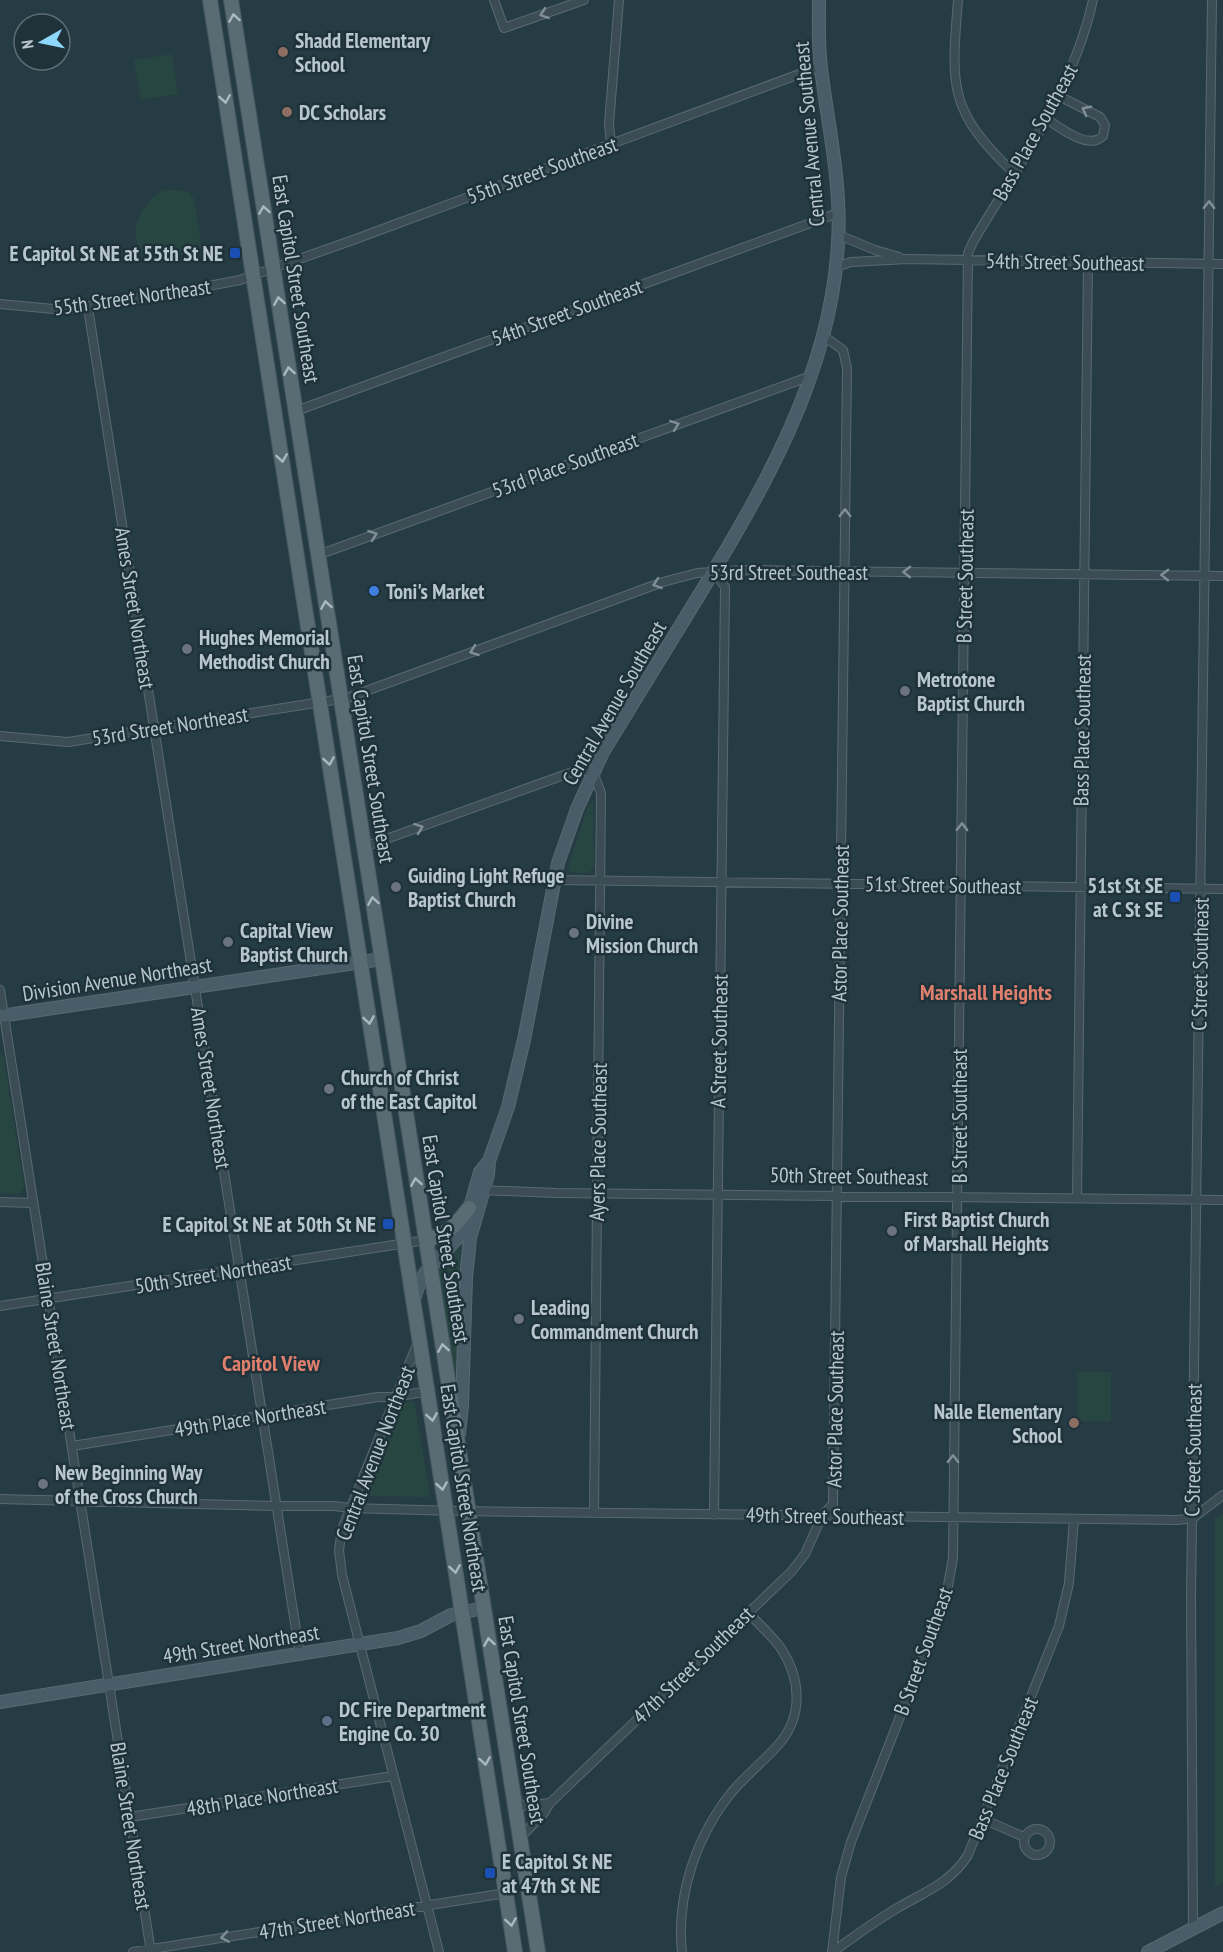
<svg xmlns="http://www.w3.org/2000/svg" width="1223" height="1952" viewBox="0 0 1223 1952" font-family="'PT Sans Narrow',sans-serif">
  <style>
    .green { fill: #284641 }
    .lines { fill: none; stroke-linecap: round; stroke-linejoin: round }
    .street-casing { stroke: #596972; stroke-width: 10 }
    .secondary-casing { stroke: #596972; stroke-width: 14 }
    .primary-casing { stroke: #475861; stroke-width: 16 }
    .street { stroke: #3b4c54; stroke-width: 8 }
    .secondary { stroke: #485d68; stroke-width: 12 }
    .primary { stroke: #596c74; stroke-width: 14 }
    .oneway { stroke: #808f97 }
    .oneway2 { stroke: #aab8c0 }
    .education-dot { fill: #8d6e63; stroke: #1f323a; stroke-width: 2 }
    .transit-dot { fill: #1a4fb4; stroke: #1f323a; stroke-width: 2 }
    .shop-dot { fill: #3f7fe0; stroke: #1f323a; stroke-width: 2 }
    .worship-dot { fill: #6b7280; stroke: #1f323a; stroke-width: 2 }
    .service-dot { fill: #5c6f8a; stroke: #1f323a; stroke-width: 2 }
    .labels { text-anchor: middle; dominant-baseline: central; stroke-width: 5; stroke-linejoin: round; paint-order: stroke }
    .poi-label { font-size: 21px; font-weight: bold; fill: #b8c6ce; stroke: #1f323a; text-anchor: start }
    .street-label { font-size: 21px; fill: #b8c6ce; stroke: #1f323a }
    .neighbourhood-label { font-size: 22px; font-weight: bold; fill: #de7f6d; stroke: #1f323a }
  </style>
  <rect width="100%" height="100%" fill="#263c45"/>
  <!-- green -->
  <path class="green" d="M 172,54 L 178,94 L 141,100 L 134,60 Z
    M 184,191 L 189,192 L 194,199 L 202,252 L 145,261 C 132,242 132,218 150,201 C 152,199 157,193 160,192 C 167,189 177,191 184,191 Z
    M 593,803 L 594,867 L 588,873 L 573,873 L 569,869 L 569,864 L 589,804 Z
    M 3,1054 L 24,1186 L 22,1191 L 18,1194 L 0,1193 L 0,1055 Z
    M 459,1246 C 465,1289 460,1333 456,1376 L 438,1266 Z
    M 1077,1372 L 1111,1372 L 1111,1421 L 1077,1421 Z
    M 412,1401 L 415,1405 L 430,1497 L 366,1496 L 401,1407 L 404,1403 Z
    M 1223,1513 L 1223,1883 L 1215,1887 L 1215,1519 Z"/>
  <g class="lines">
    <!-- street casing -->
    <g class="street-casing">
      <path id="street" d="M 494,0 L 504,28 L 584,0
        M 958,0 C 951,86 948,111 1014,173
        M 1046,119 C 1060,127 1088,151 1103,136 L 1105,125 L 1100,117 L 1059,96
        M 611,144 L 609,124 L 619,0
        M 839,235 L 875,250 L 899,257
        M 836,267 L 851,262 L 908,259 L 1223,264
        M 0,304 L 64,310 L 167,294 L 240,280 L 353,240 L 821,66
        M 88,308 L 300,1655
        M 296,411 L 838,213
        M 318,555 L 811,376
        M 0,736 L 68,742 L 347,698 L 663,582 L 697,573 L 744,570 L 1223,576
        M 364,847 L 578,770 L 593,772 L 601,793 L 594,1513
        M 554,880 L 1223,889
        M 0,990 L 151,1952
        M 481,1190 L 556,1193 L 1223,1200
        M 1077,1198 L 1088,262
        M 0,1202 L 33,1203
        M 0,1306 L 426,1240
        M 418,1342 L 342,1529 L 339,1550 L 342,1575 L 439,1952
        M 72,1446 L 378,1397 L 395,1397 L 428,1391
        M 0,1499 L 276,1506 L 334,1506 L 350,1508 L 458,1511 L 1177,1520 L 1193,1518 L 1223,1495
        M 714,1515 L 725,587 L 714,571
        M 515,1798 L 522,1806 L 550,1803
        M 130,1817 L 393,1776
        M 983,1819 L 1024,1837
        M1024 1842a13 13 0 1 1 26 0a13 13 0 1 1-26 0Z
        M 520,1838 L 544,1813 L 550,1803 L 791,1572 L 805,1554 L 822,1516 L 833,1504 L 847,368 L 843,350 L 822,335
        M 1193,1929 L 1191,1597 L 1212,0
        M 133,1952 L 506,1893
        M 682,1952 C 676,1896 696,1837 731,1793 C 746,1775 764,1761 779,1744 C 803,1716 801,1680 782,1650 C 773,1636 759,1625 748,1612
        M 832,1952 L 841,1877 L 851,1842 L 939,1617 L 947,1591 L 953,1558 L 968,253 L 973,242 C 1019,164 1073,90 1093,0
        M 833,1952 C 853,1937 873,1923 894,1910 C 922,1893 950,1884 968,1855 L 1059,1626 L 1069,1583 L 1074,1519"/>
    </g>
    <!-- secondary casing -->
    <g class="secondary-casing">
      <path id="secondary" d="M 0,1016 L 382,959
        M 413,1302 L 420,1281 L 426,1272 L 463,1232 L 480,1172 L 489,1161
        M 459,1434 L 462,1405 L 466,1278 L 470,1238 L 488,1175 L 489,1161 L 508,1107 L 524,1040 L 558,863 L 577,809 L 603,752 C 635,700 666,649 698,597 C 764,488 831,374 838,243 C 842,185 828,126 821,68 C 818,45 819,23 819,0
        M 0,1702 L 398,1638 L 421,1631 L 451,1615 L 483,1608
        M 1148,1952 L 1223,1913"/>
    </g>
    <!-- primary casing -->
    <g class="primary-casing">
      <path id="primary" d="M 210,0 L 515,1952
        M 231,0 L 538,1952
        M 426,1240 C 449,1234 455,1226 469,1208"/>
    </g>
    <!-- street -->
    <use href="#street" class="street"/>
    <!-- secondary -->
    <use href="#secondary" class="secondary"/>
    <!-- primary -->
    <use href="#primary" class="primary"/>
  </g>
  <!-- one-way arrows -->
  <defs><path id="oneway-chevron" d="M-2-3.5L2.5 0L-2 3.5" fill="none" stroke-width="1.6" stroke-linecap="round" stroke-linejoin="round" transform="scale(1.5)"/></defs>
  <g class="oneway">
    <use href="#oneway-chevron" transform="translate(544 14) rotate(161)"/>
    <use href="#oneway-chevron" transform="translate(1086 110) rotate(-152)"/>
    <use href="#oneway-chevron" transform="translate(1209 205) rotate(-89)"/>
    <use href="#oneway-chevron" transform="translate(675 425) rotate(-20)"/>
    <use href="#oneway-chevron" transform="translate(845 513) rotate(-90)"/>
    <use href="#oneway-chevron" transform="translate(373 535) rotate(-20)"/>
    <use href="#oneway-chevron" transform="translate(907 572) rotate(-179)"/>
    <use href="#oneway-chevron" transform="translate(1165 575) rotate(-179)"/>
    <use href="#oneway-chevron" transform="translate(657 584) rotate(161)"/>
    <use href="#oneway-chevron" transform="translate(474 651) rotate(160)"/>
    <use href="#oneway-chevron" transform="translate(962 827) rotate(-89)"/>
    <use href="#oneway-chevron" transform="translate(419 828) rotate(-20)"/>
    <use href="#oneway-chevron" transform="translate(953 1459) rotate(-89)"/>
    <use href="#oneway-chevron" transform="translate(225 1937) rotate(171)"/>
  </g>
  <g class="oneway2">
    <use href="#oneway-chevron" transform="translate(234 18) rotate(-99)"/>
    <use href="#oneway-chevron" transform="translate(225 99) rotate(81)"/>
    <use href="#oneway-chevron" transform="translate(264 210) rotate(-99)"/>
    <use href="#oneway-chevron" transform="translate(279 301) rotate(-99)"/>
    <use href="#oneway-chevron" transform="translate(289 371) rotate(-99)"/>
    <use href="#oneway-chevron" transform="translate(282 458) rotate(81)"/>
    <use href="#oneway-chevron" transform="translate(326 605) rotate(-99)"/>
    <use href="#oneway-chevron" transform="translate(329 761) rotate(81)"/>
    <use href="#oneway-chevron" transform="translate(373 901) rotate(-99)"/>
    <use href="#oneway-chevron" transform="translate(369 1020) rotate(81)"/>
    <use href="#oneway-chevron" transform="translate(416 1182) rotate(-99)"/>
    <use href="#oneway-chevron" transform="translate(443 1348) rotate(-99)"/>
    <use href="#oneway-chevron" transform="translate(432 1417) rotate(81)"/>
    <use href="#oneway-chevron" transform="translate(442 1486) rotate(81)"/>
    <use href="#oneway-chevron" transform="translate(455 1569) rotate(81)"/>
    <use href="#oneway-chevron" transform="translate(489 1642) rotate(-99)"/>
    <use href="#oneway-chevron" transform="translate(485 1761) rotate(81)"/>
    <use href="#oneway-chevron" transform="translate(511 1922) rotate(81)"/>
  </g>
  <!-- markers -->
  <g class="education-dot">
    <circle cx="283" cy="52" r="6"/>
    <circle cx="287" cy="112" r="6"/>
    <circle cx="1074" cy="1423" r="6"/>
  </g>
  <g class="transit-dot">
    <rect x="229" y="247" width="12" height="12" rx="3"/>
    <rect x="1169" y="891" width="12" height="12" rx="3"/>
    <rect x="382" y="1218" width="12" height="12" rx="3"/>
    <rect x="484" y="1867" width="12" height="12" rx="3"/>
  </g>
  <circle class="shop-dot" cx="374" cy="591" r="6"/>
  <g class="worship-dot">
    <circle cx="187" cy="649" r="6"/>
    <circle cx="905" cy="691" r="6"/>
    <circle cx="396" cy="887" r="6"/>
    <circle cx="574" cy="933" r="6"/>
    <circle cx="228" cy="942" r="6"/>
    <circle cx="329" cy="1089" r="6"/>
    <circle cx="892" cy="1231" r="6"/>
    <circle cx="519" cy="1319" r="6"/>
    <circle cx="43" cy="1484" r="6"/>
  </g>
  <circle class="service-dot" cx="327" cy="1721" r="6"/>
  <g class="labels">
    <!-- poi labels -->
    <g class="poi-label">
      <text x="295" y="40">Shadd Elementary<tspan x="295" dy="24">School</tspan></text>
      <text x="299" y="112">DC Scholars</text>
      <text x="223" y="253" text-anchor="end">E Capitol St NE at 55th St NE</text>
      <text x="386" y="591">Toni's Market</text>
      <text x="199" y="637">Hughes Memorial<tspan x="199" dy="24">Methodist Church</tspan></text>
      <text x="917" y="679">Metrotone<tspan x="917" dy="24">Baptist Church</tspan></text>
      <text x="408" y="875">Guiding Light Refuge<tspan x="408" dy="24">Baptist Church</tspan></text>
      <text x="1163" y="885" text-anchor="end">51st St SE<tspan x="1163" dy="24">at C St SE</tspan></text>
      <text x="586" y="921">Divine<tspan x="586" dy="24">Mission Church</tspan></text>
      <text x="240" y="930">Capital View<tspan x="240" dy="24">Baptist Church</tspan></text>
      <text x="341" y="1077">Church of Christ<tspan x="341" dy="24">of the East Capitol</tspan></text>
      <text x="904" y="1219">First Baptist Church<tspan x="904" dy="24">of Marshall Heights</tspan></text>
      <text x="376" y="1224" text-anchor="end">E Capitol St NE at 50th St NE</text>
      <text x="531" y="1307">Leading<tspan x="531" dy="24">Commandment Church</tspan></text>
      <text x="1062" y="1411" text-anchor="end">Nalle Elementary<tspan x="1062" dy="24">School</tspan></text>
      <text x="55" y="1472">New Beginning Way<tspan x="55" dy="24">of the Cross Church</tspan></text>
      <text x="339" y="1709">DC Fire Department<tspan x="339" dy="24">Engine Co. 30</tspan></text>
      <text x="502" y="1861">E Capitol St NE<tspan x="502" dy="24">at 47th St NE</tspan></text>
    </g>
    <!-- street labels -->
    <g class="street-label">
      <text transform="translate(1035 132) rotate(-61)">Bass Place Southeast</text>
      <text transform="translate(809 134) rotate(-95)">Central Avenue Southeast</text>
      <text transform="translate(542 170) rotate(-20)">55th Street Southeast</text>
      <text transform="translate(1065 262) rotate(1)">54th Street Southeast</text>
      <text transform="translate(296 279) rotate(81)">East Capitol Street Southeast</text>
      <text transform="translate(132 297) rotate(-8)">55th Street Northeast</text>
      <text transform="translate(567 312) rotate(-20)">54th Street Southeast</text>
      <text transform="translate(565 465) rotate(-20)">53rd Place Southeast</text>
      <text x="789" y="572">53rd Street Southeast</text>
      <text transform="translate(965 576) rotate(-89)">B Street Southeast</text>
      <text transform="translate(135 608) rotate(81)">Ames Street Northeast</text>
      <text transform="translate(614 703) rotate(-60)">Central Avenue Southeast</text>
      <text transform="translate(170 726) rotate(-9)">53rd Street Northeast</text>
      <text transform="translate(1082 730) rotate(-89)">Bass Place Southeast</text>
      <text transform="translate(371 759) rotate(81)">East Capitol Street Southeast</text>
      <text transform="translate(943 885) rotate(1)">51st Street Southeast</text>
      <text transform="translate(840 923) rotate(-89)">Astor Place Southeast</text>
      <text transform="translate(1200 964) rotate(-89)">C Street Southeast</text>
      <text transform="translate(117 979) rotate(-9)">Division Avenue Northeast</text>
      <text transform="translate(719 1041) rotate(-89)">A Street Southeast</text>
      <text transform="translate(211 1088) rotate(81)">Ames Street Northeast</text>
      <text transform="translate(959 1116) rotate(-90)">B Street Southeast</text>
      <text transform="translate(598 1142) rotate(-89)">Ayers Place Southeast</text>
      <text transform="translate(849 1176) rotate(1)">50th Street Southeast</text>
      <text transform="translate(446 1239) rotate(81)">East Capitol Street Southeast</text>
      <text transform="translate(213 1274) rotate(-9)">50th Street Northeast</text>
      <text transform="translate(56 1346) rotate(81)">Blaine Street Northeast</text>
      <text transform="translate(835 1409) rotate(-89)">Astor Place Southeast</text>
      <text transform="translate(250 1418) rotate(-9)">49th Place Northeast</text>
      <text transform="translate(1193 1450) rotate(-89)">C Street Southeast</text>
      <text transform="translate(375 1453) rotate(-69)">Central Avenue Northeast</text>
      <text transform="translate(464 1488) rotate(81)">East Capitol Street Northeast</text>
      <text transform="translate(825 1516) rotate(1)">49th Street Southeast</text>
      <text transform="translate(241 1644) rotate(-9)">49th Street Northeast</text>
      <text transform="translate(923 1651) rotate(-70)">B Street Southeast</text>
      <text transform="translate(693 1665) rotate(-44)">47th Street Southeast</text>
      <text transform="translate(522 1720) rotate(81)">East Capitol Street Southeast</text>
      <text transform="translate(1003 1768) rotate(-68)">Bass Place Southeast</text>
      <text transform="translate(262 1797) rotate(-9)">48th Place Northeast</text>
      <text transform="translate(131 1826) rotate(81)">Blaine Street Northeast</text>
      <text transform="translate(337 1920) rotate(-9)">47th Street Northeast</text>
    </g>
    <!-- neighbourhood labels -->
    <g class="neighbourhood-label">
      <text x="986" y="992">Marshall Heights</text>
      <text x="271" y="1363">Capitol View</text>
    </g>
  </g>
  <!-- north arrow -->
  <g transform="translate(42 42) rotate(261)"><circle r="28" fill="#1f323a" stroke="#5c6d75" stroke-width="1.5"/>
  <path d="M0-4.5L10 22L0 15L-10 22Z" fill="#8ed8fd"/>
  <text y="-9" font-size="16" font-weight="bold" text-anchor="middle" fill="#b8c6ce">N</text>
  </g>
</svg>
